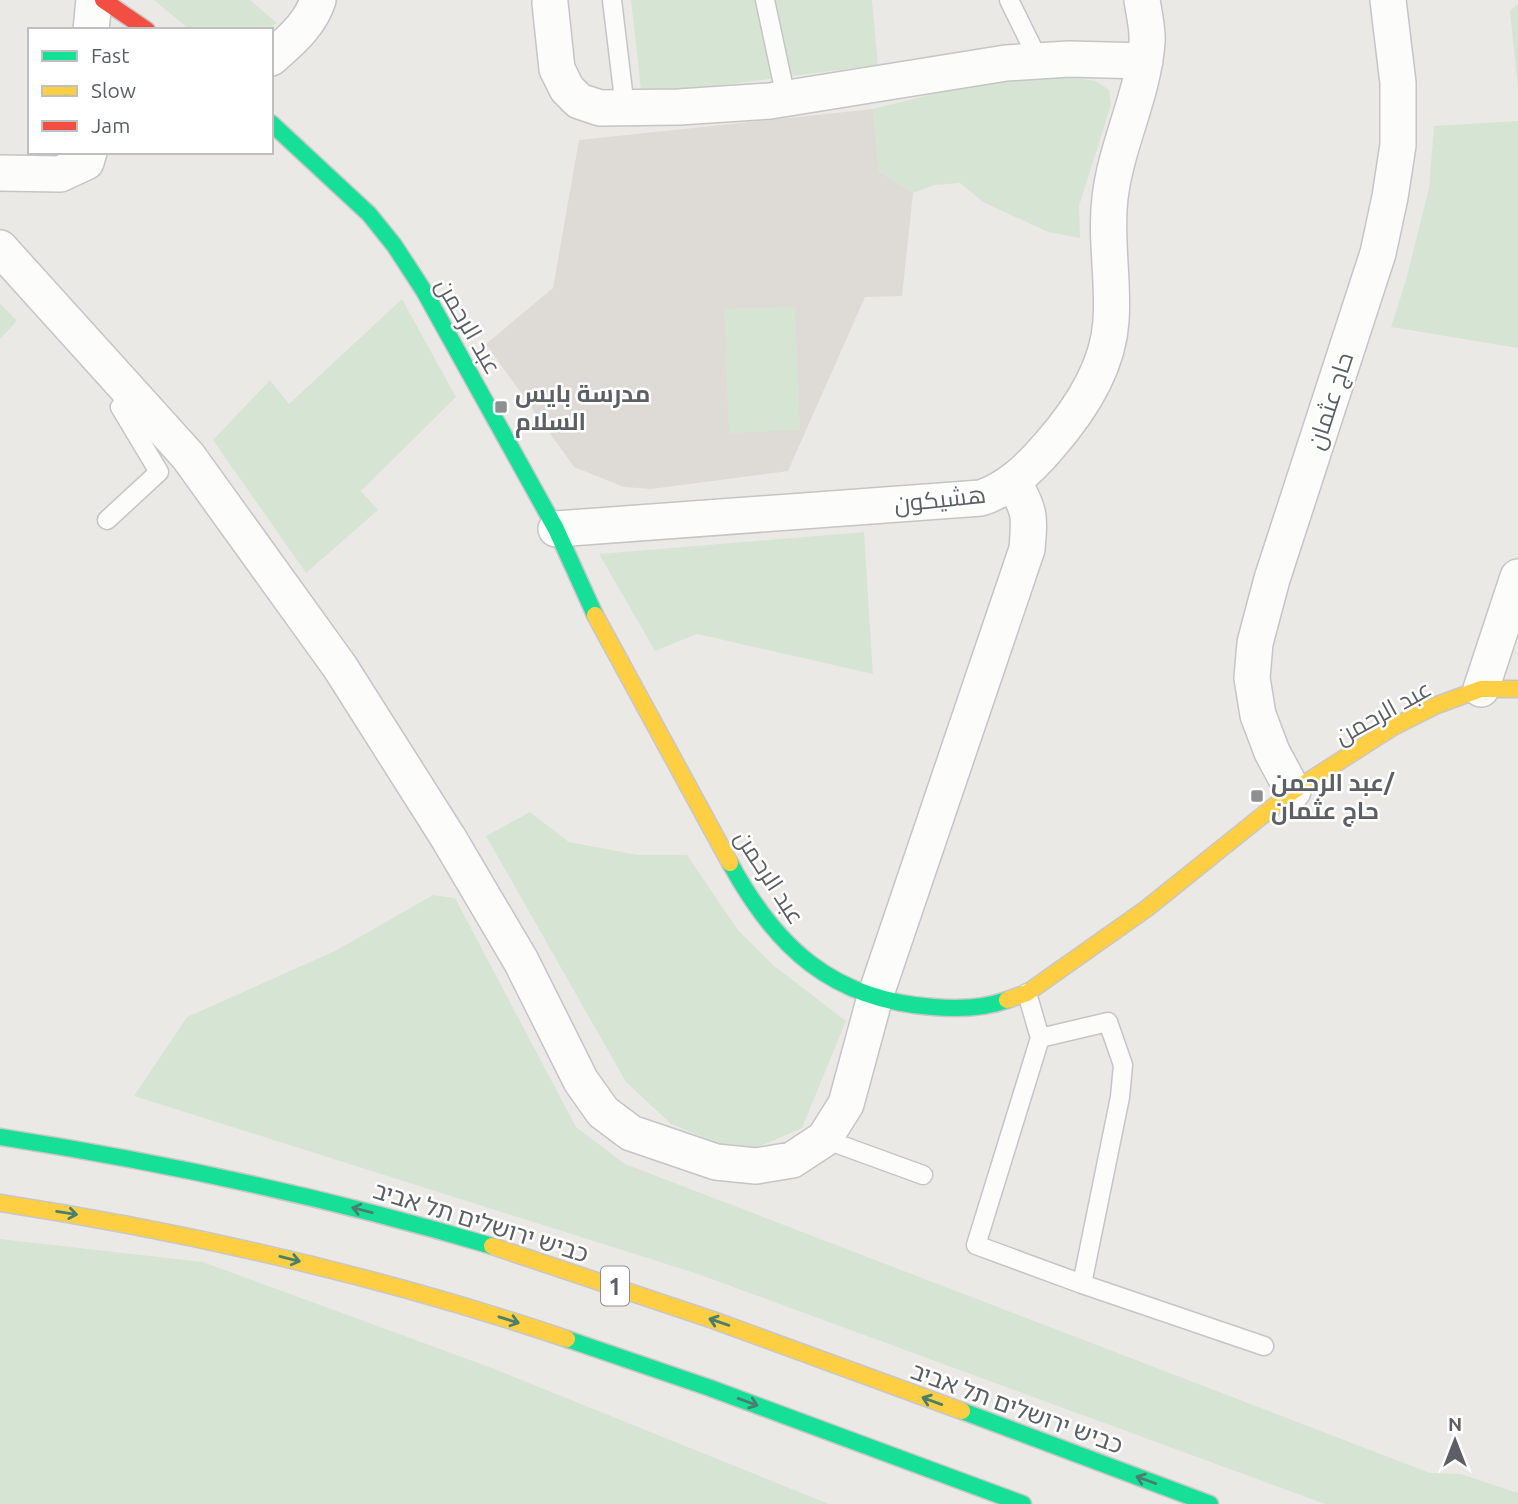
<svg xmlns="http://www.w3.org/2000/svg" width="1518" height="1504" viewBox="0 0 1518 1504" font-family="Ubuntu,Cairo,'Noto Sans Hebrew',sans-serif">
  <style>
    .education { fill: #dedbd6 }
    .green { fill: #d6e5d3 }
    .lines { fill: none; stroke-linecap: round; stroke-linejoin: round }
    .lane-casing { stroke: #c5c5c5; stroke-width: 21 }
    .street-casing { stroke: #c5c5c5; stroke-width: 38 }
    .fast-casing { stroke: #c8c7c7; stroke-width: 19 }
    .slow-casing { stroke: #c8c7c7; stroke-width: 19 }
    .jam-casing { stroke: #c8c7c7; stroke-width: 19 }
    .lane { stroke: #fcfcfb; stroke-width: 18 }
    .street { stroke: #fcfcfb; stroke-width: 35 }
    .fast { stroke: #16e098; stroke-width: 16 }
    .slow { stroke: #ffcf43; stroke-width: 16 }
    .jam { stroke: #f24e42; stroke-width: 16 }
    .oneway { stroke: #4a7f70 }
    .poi-dot { fill: #8e8f91; stroke: #fff; stroke-width: 2.5 }
    .labels { text-anchor: middle; dominant-baseline: central; stroke-width: 5; stroke-linejoin: round; paint-order: stroke }
    .shield { fill: #fff; stroke: #8d8f92; stroke-width: 2 }
    .shield-label { font-size: 23px; font-weight: bold; fill: #5c5f63 }
    .street-label { font-size: 24px; fill: #5c5f63; stroke: #fff }
    .poi-label { font-size: 24px; font-weight: bold; fill: #5c5f63; stroke: #fff; text-anchor: start }
  </style>
  <rect width="100%" height="100%" fill="#ebe9e6"/>
  <!-- education -->
  <path class="education" d="M 873,109 L 879,171 L 913,193 L 902,296 L 865,297 L 788,471 L 651,489 L 624,487 L 574,467 L 486,344 L 553,288 L 579,140 Z"/>
  <!-- green -->
  <path class="green" d="M 154,0 L 250,0 L 277,23 L 268,30 L 190,30 Z
    M 631,0 L 872,0 L 878,65 L 676,91 L 641,90 Z
    M 1518,4 L 1518,89 L 1510,11 Z
    M 1057,75 L 1096,81 L 1109,90 L 1111,105 L 1079,206 L 1080,238 L 1048,232 L 983,202 L 960,183 L 934,185 L 913,193 L 879,171 L 873,109 L 977,83 Z
    M 1518,121 L 1518,348 L 1391,327 L 1406,280 L 1429,188 L 1434,126 Z
    M 402,299 L 456,397 L 361,491 L 378,510 L 306,573 L 213,440 L 270,380 L 289,404 Z
    M 0,303 L 17,321 L 0,339 Z
    M 795,307 L 800,430 L 729,433 L 724,309 Z
    M 864,532 L 873,674 L 697,634 L 655,651 L 599,554 Z
    M 530,812 L 569,842 L 638,855 L 687,855 L 738,930 L 773,965 L 846,1021 L 802,1128 L 758,1147 L 727,1147 L 671,1124 L 626,1082 L 486,836 Z
    M 433,895 L 455,898 L 576,1127 L 625,1164 L 1430,1473 L 1461,1474 L 1518,1493 L 1518,1504 L 1325,1504 L 695,1273 L 134,1096 L 187,1017 L 337,950 Z
    M 0,1239 L 203,1262 L 492,1368 L 829,1504 L 0,1504 Z"/>
  <g class="lines">
    <!-- lane casing -->
    <g class="lane-casing">
      <path id="lane" d="M 612,0 L 625,108
        M 765,0 L 786,98
        M 1009,0 L 1039,61
        M 107,520 L 159,472 L 120,407 L 132,393
        M 1027,993 L 1040,1038 L 976,1245 L 1082,1284 L 1264,1346
        M 1040,1038 L 1108,1022 L 1123,1065 L 1120,1097 L 1082,1284
        M 824,1139 L 923,1175"/>
    </g>
    <!-- street casing -->
    <g class="street-casing">
      <path id="street" d="M 550,3 L 557,69 L 567,89 L 579,101 L 600,108 L 679,107 L 770,101 L 1006,63 L 1069,59 L 1145,61
        M 91,30 L 94,0
        M 271,58 C 290,41 310,25 318,0
        M 0,173 L 60,174 L 86,162 L 89,152
        M 0,248 L 188,456 L 340,667 L 449,839 L 521,961 L 581,1081 L 603,1112 L 631,1133 L 716,1162 L 756,1166 L 792,1160 L 824,1139 L 846,1104 L 875,997 L 1027,549 C 1030,515 1030,511 1013,481
        M 556,529 L 981,498 C 1008,489 1029,469 1048,447 C 1079,412 1108,369 1111,321 C 1114,280 1105,239 1110,198 C 1116,145 1143,96 1147,42 C 1148,29 1144,14 1142,0
        M 1481,689 L 1518,577
        M 1293,791 L 1272,752 L 1258,715 L 1252,678 L 1255,643 L 1272,579 L 1378,253 L 1390,197 L 1398,145 L 1398,83 L 1388,0"/>
    </g>
    <!-- fast casing -->
    <g class="fast-casing">
      <path id="fast" d="M 271,123 L 369,214 L 394,245 L 424,291 L 556,529 L 595,615
        M 730,863 C 776,948 833,1000 933,1007 C 956,1009 985,1008 1007,1000
        M 0,1137 C 167,1163 330,1198 492,1246
        M 567,1339 L 710,1388 L 1023,1504
        M 962,1411 L 1210,1504"/>
    </g>
    <!-- slow casing -->
    <g class="slow-casing">
      <path id="slow" d="M 595,615 L 730,863
        M 1007,1000 L 1027,993 L 1146,909 L 1293,791 L 1393,727 L 1437,705 L 1481,689 L 1518,689
        M 0,1203 C 193,1233 381,1276 567,1339
        M 492,1246 L 713,1320 L 962,1411"/>
    </g>
    <!-- jam casing -->
    <g class="jam-casing">
      <path id="jam" d="M 103,0 L 147,30"/>
    </g>
    <!-- lane -->
    <use href="#lane" class="lane"/>
    <!-- street -->
    <use href="#street" class="street"/>
    <!-- fast -->
    <use href="#fast" class="fast"/>
    <!-- slow -->
    <use href="#slow" class="slow"/>
    <!-- jam -->
    <use href="#jam" class="jam"/>
  </g>
  <!-- one-way arrows -->
  <defs><path id="oneway-shaft" d="M-6 0H5M1.5-3L5.5 0L1.5 3" fill="none" stroke-width="1.6" stroke-linecap="round" stroke-linejoin="round" transform="scale(1.75)"/></defs>
  <g class="oneway">
    <use href="#oneway-shaft" transform="translate(362 1210) rotate(-166)"/>
    <use href="#oneway-shaft" transform="translate(67 1213) rotate(9)"/>
    <use href="#oneway-shaft" transform="translate(290 1259) rotate(14)"/>
    <use href="#oneway-shaft" transform="translate(509 1320) rotate(17)"/>
    <use href="#oneway-shaft" transform="translate(719 1322) rotate(-161)"/>
    <use href="#oneway-shaft" transform="translate(932 1401) rotate(-160)"/>
    <use href="#oneway-shaft" transform="translate(748 1402) rotate(20)"/>
    <use href="#oneway-shaft" transform="translate(1146 1480) rotate(-160)"/>
  </g>
  <!-- markers -->
  <g class="poi-dot">
    <rect x="494" y="400" width="14" height="14" rx="3.5"/>
    <rect x="1250" y="789" width="14" height="14" rx="3.5"/>
  </g>
  <g class="labels">
    <!-- shield labels -->
    <rect class="shield" x="601" y="1266.5" width="28" height="39" rx="5"/>
    <g class="shield-label">
      <text x="615" y="1286">1</text>
    </g>
    <!-- street labels -->
    <g class="street-label">
      <text transform="translate(469 326) rotate(60)">عبد الرحمن</text>
      <text transform="translate(1330 401) rotate(-72)">حاج عثمان</text>
      <text transform="translate(940 499) rotate(-6)">هشيكون</text>
      <text transform="translate(1383 712) rotate(-29)">عبد الرحمن</text>
      <text transform="translate(770 877) rotate(57)">عبد الرحمن</text>
      <text transform="translate(481 1222) rotate(17)">כביש ירושלים תל אביב</text>
      <text transform="translate(1017 1408) rotate(20)">כביש ירושלים תל אביב</text>
    </g>
    <!-- poi labels -->
    <g class="poi-label">
      <text x="515" y="393">مدرسة بايس<tspan x="515" dy="28">السلام</tspan></text>
      <text x="1271" y="782">عبد الرحمن/<tspan x="1271" dy="28">حاج عثمان</tspan></text>
    </g>
  </g>
  <!-- legend -->
  <rect x="28" y="28" width="245" height="126" fill="#ffffff" stroke="#bebfc1" stroke-width="2"/>
  <rect x="42" y="51" width="35" height="10" fill="#16e098" stroke="#bebfc1" stroke-width="2"/>
  <text x="91" y="63" font-size="21" fill="#5c5f63">Fast</text>
  <rect x="42" y="86" width="35" height="10" fill="#ffcf43" stroke="#bebfc1" stroke-width="2"/>
  <text x="91" y="98" font-size="21" fill="#5c5f63">Slow</text>
  <rect x="42" y="121" width="35" height="10" fill="#f24e42" stroke="#bebfc1" stroke-width="2"/>
  <text x="91" y="133" font-size="21" fill="#5c5f63">Jam</text>
  <!-- north arrow -->
  <g transform="translate(1455 1441)" stroke="#ffffff" stroke-width="5" paint-order="stroke">
  <path d="M0-5L12 26L0 18L-12 26Z" fill="#5c5f63"/>
  <text y="-10" font-size="19" font-weight="bold" text-anchor="middle" fill="#5c5f63">N</text>
  </g>
</svg>
